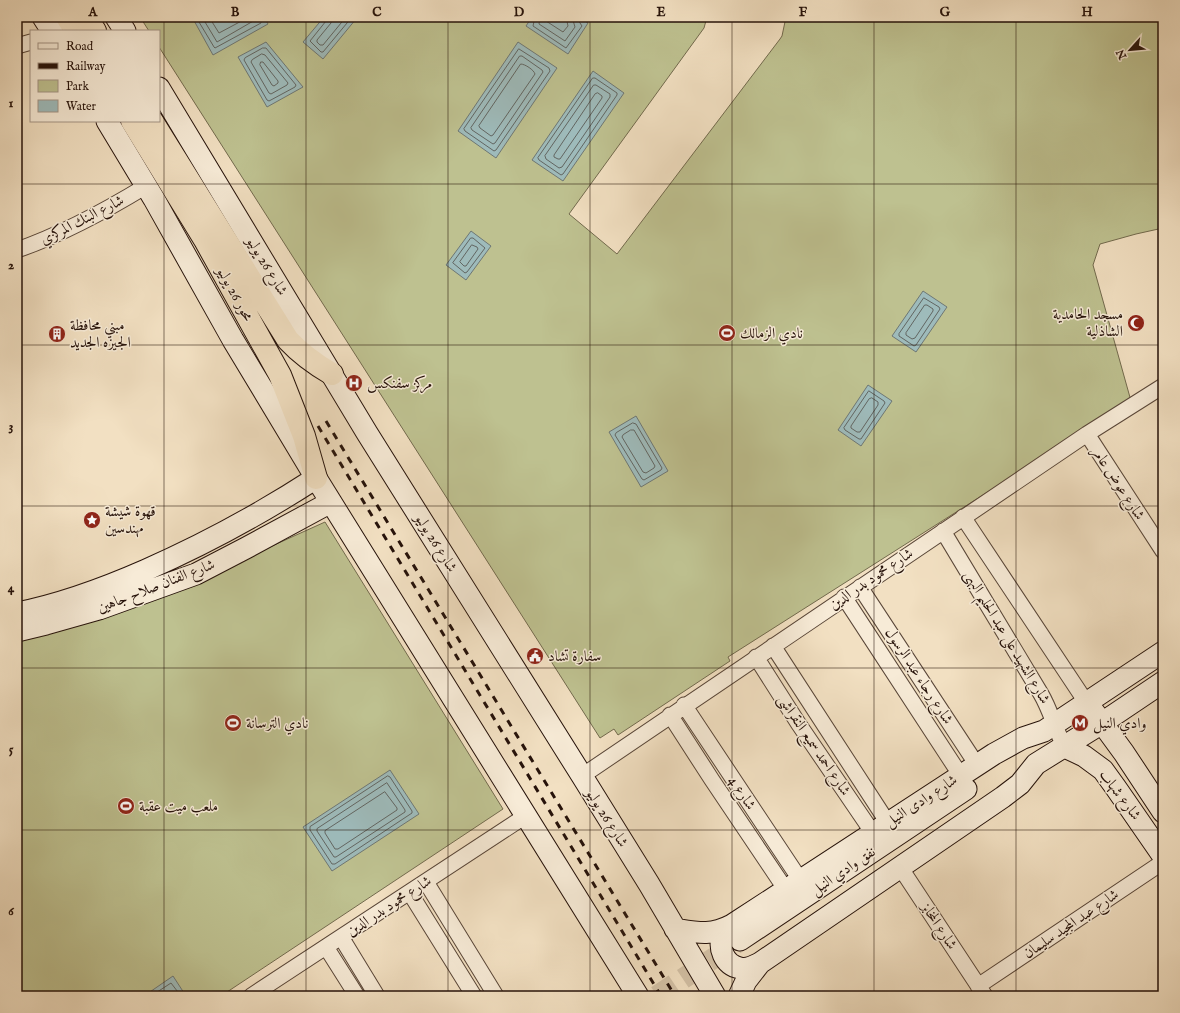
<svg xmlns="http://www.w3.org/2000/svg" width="1180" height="1013" viewBox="0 0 1180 1013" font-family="'IM FELL English',Amiri,serif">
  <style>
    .green { fill: #bec190; stroke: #726a4d }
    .water { fill: #9ebbbb; stroke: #6e7774 }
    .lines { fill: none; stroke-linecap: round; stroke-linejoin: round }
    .shore { stroke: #626662; stroke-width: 1 }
    .secondary-tunnel { stroke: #d3c1a6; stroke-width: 21; stroke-dasharray: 21 10; stroke-linecap: butt }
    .street-casing { stroke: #594638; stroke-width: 17 }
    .secondary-casing { stroke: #26120a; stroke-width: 23 }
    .highway-casing { stroke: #26120a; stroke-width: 24 }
    .street { stroke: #f7ebd7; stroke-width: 15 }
    .secondary { stroke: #f7ebd7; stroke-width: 21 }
    .highway { stroke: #f2e0c2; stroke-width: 22 }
    .rail { stroke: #26120a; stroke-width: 3; stroke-dasharray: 7 7; stroke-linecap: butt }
    .grid { fill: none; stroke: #26120a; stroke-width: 1; stroke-opacity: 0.55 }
    .labels { text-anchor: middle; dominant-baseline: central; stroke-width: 3; stroke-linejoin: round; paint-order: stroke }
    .street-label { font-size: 15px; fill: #26120a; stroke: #f7ebd7 }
    .poi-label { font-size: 15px; fill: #26120a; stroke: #f7ebd7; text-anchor: start }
    .neatline { fill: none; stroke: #26120a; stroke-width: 1.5 }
    .grid-label { font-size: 13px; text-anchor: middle; font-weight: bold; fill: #26120a }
  </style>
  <rect width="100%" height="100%" fill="#f2e0c2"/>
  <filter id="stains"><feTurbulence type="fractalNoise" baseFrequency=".005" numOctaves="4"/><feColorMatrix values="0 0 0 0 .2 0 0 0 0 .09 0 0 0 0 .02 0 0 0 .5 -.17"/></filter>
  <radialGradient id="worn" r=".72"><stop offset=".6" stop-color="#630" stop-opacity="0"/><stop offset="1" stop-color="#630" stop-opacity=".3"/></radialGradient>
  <!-- green -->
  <path class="green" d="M 140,17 L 707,17 L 704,28 L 569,214 L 617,254 L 780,39 L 782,36 L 786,17 L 1163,17 L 1163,228 L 1136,234 L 1100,244 L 1093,265 L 1131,401 L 728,657 L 730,661 L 618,735 L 614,729 L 600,738 L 159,47 L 159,31 L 149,31 Z
    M 325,522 L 503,809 L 221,996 L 17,996 L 17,637 L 221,569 Z"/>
  <!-- water -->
  <path class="water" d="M 192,17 L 264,17 L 268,24 L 213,55 Z
    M 324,17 L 354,17 L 356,19 L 323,59 L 303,42 Z
    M 532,17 L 579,17 L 588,23 L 568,54 L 526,26 Z
    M 266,42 L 303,87 L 267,107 L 238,57 Z
    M 518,42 L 557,68 L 496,158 L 458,131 Z
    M 593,71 L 624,93 L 563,181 L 532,160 Z
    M 471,231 L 491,246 L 466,280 L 446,265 Z
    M 923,291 L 947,307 L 916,352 L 892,336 Z
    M 868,385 L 892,401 L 861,446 L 838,430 Z
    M 636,416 L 668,471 L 641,487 L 609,432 Z
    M 390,770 L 419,814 L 332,871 L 303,827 Z
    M 173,976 L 186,996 L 144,996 Z"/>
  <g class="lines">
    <!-- shore -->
    <path class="shore" d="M 196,17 L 214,47 L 215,48 L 261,23 L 261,17
      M 202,17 L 217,42 L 255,20 L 256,17
      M 209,17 L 219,33 L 249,17
      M 327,17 L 326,21 L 310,41 L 321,52 L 323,52 L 352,17
      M 332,17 L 331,23 L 317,40 L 317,42 L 320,45 L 323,45 L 346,17
      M 535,17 L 533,26 L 566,48 L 582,26 L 578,20 L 577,17
      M 540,17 L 539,24 L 565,41 L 575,27 L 572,17
      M 546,17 L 546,21 L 563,32 L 568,26 L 566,17
      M 263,48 L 266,48 L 296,85 L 295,87 L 269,101 L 267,100 L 244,60 L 245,58 Z
      M 519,49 L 549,68 L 550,71 L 496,150 L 494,151 L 465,131 L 464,129 Z
      M 262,54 L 265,55 L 288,83 L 287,85 L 271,94 L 269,93 L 251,62 L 252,60 Z
      M 520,56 L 522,56 L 542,70 L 543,72 L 495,143 L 493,144 L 472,130 L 471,128 Z
      M 261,62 L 263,62 L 278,81 L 278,83 L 274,86 L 272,85 L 260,65 Z
      M 521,64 C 525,64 534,70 535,74 L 493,135 L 491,136 L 480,128 L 479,126 Z
      M 593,78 L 595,78 L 617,93 L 617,95 L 563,174 L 561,175 L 539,160 L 538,158 Z
      M 594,85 L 596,85 L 610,94 L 610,97 L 562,167 L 559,168 L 546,159 L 545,156 Z
      M 598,93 L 602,96 L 602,98 L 560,159 L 558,159 L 554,157 L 554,155 L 595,94 Z
      M 471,238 L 473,238 L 485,248 L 467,272 L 465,273 L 453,263 Z
      M 472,245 L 477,247 L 478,249 L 466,266 L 464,266 L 460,262 Z
      M 924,298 L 939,307 L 940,309 L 916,345 L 914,346 L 899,336 L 899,334 Z
      M 925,305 L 927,305 L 933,309 L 933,311 L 915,338 L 912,339 L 906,335 L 906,333 Z
      M 869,391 L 884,401 L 885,403 L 861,439 L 859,439 L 845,430 L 844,428 Z
      M 872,398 L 878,402 L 878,405 L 860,432 L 857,432 L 851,428 L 851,426 L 869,399 Z
      M 633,423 L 636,424 L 662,468 L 661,470 L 644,480 L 642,479 L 615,435 L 616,433 Z
      M 631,430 L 634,430 L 655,466 L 654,468 L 646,473 L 643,472 L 622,437 L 623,435 Z
      M 388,776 L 390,777 L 412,811 L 412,813 L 335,864 L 332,864 L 310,830 L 310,827 Z
      M 387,783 L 405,810 L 405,812 L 336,857 L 334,857 L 317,831 L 317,829 Z
      M 385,792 L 397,808 L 397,810 L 338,849 L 335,849 L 325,833 L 325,831 Z
      M 151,996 L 171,983 L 181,996"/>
    <!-- secondary-tunnel -->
    <path class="secondary-tunnel" d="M 657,996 L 738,942"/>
    <!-- street casing -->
    <g class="street-casing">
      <path id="street" d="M 17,46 L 31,42
        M 17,250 C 63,234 105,211 146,186
        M 1087,434 L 1163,551
        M 963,517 L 1086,702
        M 943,531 L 1041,694 C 1051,711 1055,730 1065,747
        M 860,587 L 977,765
        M 844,597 L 961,776
        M 773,646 L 888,823
        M 756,657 L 798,723 L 873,833
        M 684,705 L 801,881
        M 670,715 L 712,780 L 786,890
        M 582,776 L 1087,434 L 1163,386
        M 900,867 L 985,996
        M 426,882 L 496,996
        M 410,893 L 474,996
        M 341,937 L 377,996
        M 326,947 L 357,996
        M 978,986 L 1163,862
        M 251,996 L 527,815"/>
    </g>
    <!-- secondary casing -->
    <g class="secondary-casing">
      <path id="secondary" d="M 43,17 L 52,31
        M 116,17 L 125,31
        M 159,88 L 367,433 L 582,776 L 649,884 L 715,996
        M 107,121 L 154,199 L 233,340 L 316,478 L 638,996
        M 17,613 C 62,604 105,588 146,570 C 205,544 262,513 316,478
        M 17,631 L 46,624 L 99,609 L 196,574 L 246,548 L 331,502
        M 1094,712 L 1124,753 L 1163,812
        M 1065,747 L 1084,756 L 1103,770 L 1116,788 L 1163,856
        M 732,925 C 730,927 726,930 724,934 C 717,947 724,965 740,968 C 747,970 754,966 760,963
        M 675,929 C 699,933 711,936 732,925 L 994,754 L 1023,738 L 1044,731 L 1163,652
        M 740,940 L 966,789
        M 739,996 L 746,981 L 760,963 L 1003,797 L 1020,784 L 1036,764 L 1102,723 L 1163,682"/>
    </g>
    <!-- highway casing -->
    <g class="highway-casing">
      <path id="highway" d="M 67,17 L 76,31
        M 86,17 L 95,31
        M 132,121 L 205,240 L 280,375 L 304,436 L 316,478
        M 152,121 L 288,340 C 301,354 315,364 332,374"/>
    </g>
    <!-- street -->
    <use href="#street" class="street"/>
    <!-- secondary -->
    <use href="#secondary" class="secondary"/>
    <!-- highway -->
    <use href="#highway" class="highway"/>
    <!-- rail -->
    <path class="rail" d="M 326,421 L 675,996
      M 318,426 L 661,996"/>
  </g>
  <!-- grid -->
  <path class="grid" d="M 164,17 L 164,996M 306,17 L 306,996M 448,17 L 448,996M 590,17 L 590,996M 732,17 L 732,996M 874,17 L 874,996M 1016,17 L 1016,996M 17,184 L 1163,184M 17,345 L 1163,345M 17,506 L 1163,506M 17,668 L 1163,668M 17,830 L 1163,830"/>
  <!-- icons -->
  <defs>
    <g id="mosque-disc" transform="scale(0.9)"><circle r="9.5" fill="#8f2418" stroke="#f7ebd7"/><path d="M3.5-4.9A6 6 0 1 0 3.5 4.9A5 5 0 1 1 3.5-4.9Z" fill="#fff"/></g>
    <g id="stadium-disc" transform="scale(0.9)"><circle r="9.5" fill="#8f2418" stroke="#f7ebd7"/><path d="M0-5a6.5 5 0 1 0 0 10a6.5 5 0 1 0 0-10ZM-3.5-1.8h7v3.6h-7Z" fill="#fff"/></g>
    <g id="building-disc" transform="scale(0.9)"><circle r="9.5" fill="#8f2418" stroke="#f7ebd7"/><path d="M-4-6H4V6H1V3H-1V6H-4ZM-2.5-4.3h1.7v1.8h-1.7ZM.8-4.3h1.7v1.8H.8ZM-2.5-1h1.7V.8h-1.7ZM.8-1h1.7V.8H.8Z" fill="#fff"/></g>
    <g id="hospital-disc" transform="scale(0.9)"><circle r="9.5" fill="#8f2418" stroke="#f7ebd7"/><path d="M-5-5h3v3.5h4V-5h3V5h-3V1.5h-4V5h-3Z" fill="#fff"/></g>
    <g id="sight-disc" transform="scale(0.9)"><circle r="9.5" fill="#8f2418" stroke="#f7ebd7"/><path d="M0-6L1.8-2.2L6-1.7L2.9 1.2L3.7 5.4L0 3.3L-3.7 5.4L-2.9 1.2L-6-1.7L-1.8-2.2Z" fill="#fff"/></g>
    <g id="civic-disc" transform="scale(0.9)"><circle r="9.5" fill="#8f2418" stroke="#f7ebd7"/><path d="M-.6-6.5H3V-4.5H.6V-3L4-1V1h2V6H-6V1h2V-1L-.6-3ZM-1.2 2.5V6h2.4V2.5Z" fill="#fff"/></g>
    <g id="metro-disc" transform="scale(0.9)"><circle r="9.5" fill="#8f2418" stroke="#f7ebd7"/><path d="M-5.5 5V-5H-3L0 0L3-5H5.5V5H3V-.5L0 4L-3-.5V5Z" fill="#fff"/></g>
  </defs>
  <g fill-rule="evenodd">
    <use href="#mosque-disc" x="1136" y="323"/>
    <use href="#stadium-disc" x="727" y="333"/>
    <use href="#building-disc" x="57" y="334"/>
    <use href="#hospital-disc" x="354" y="383"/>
    <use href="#sight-disc" x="92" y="520"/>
    <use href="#civic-disc" x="535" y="656"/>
    <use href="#stadium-disc" x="233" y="723"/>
    <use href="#metro-disc" x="1080" y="723"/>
    <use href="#stadium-disc" x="126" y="806"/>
  </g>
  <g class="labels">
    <!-- street labels -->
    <g class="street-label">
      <text transform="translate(82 220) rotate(-27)">شارع البنك المركزي</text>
      <text transform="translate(267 266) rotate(59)">شارع 26 يوليو</text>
      <text transform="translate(235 294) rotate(61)">محور 26 يوليو</text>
      <text transform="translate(1118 483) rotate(57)">شارع عوض عامر</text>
      <text transform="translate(436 543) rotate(58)">شارع 26 يوليو</text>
      <text transform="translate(871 579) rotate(-34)">شارع محمود بدر الدين</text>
      <text transform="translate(156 586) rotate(-21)">شارع الفنان صلاح جاهين</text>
      <text transform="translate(1007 637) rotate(59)">شارع الشهيد على عبد الحليم البهى</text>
      <text transform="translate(919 676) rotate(57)">شارع رجاء عبد الرسول</text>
      <text transform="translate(814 745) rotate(56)">شارع احمد سميع النقراشى</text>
      <text transform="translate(742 793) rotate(56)">شارع 4</text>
      <text transform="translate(1120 795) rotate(53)">شارع شهاب</text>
      <text transform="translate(921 801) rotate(-33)">شارع وادى النيل</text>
      <text transform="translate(607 818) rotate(58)">شارع 26 يوليو</text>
      <text transform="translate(843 871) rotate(-34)">نفق وادي النيل</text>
      <text transform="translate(389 906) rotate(-33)">شارع محمود بدر الدين</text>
      <text transform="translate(1071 924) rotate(-34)">شارع عبد المجيد سليمان</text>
      <text transform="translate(939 926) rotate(57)">شارع المخابز</text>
    </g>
    <!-- poi labels -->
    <g class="poi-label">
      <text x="1123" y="314" text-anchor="end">مسجد الحامدية<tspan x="1123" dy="17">الشاذلية</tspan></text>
      <text x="70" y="325">مبني محافظة<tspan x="70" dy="17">الجيزه الجديد</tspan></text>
      <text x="740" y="333">نادي الزمالك</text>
      <text x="367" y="383">مركز سفنكس</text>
      <text x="105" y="511">قهوة شيشة<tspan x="105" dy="17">مهندسين</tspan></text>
      <text x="548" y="656">سفارة تشاد</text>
      <text x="246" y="723">نادي الترسانة</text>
      <text x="1093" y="723">وادي النيل</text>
      <text x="139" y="806">ملعب ميت عقبة</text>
    </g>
  </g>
  <!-- margin -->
  <rect width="1180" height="1013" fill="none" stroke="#f2e0c2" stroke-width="44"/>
  <!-- legend -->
  <rect x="30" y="30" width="130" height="92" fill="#f7ebd7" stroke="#a39485"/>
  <rect x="38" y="43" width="20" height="6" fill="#f7ebd7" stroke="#a39485"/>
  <text x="66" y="50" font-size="12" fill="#26120a">Road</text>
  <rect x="38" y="63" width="20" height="6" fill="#26120a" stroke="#a39485"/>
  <text x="66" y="70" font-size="12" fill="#26120a">Railway</text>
  <rect x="38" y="80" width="20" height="12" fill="#bec190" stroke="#a39485"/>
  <text x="66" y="90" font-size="12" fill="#26120a">Park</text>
  <rect x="38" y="100" width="20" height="12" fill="#9ebbbb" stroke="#a39485"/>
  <text x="66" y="110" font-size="12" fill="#26120a">Water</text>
  <!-- north arrow -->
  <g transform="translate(1130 50) rotate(243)" stroke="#f7ebd7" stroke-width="3" paint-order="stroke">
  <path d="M0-3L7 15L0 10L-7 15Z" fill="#26120a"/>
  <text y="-6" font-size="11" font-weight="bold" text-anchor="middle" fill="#26120a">N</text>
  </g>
  <rect x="22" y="22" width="1136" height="969" class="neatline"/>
  <g class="grid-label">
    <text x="93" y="16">A</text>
    <text x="235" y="16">B</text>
    <text x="377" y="16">C</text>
    <text x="519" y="16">D</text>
    <text x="661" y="16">E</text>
    <text x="803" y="16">F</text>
    <text x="945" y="16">G</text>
    <text x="1087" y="16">H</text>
    <text x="11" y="107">1</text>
    <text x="11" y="269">2</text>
    <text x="11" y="430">3</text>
    <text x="11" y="592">4</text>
    <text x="11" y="753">5</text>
    <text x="11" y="915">6</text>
  </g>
  <rect width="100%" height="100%" filter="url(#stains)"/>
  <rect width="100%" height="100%" fill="url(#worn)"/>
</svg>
